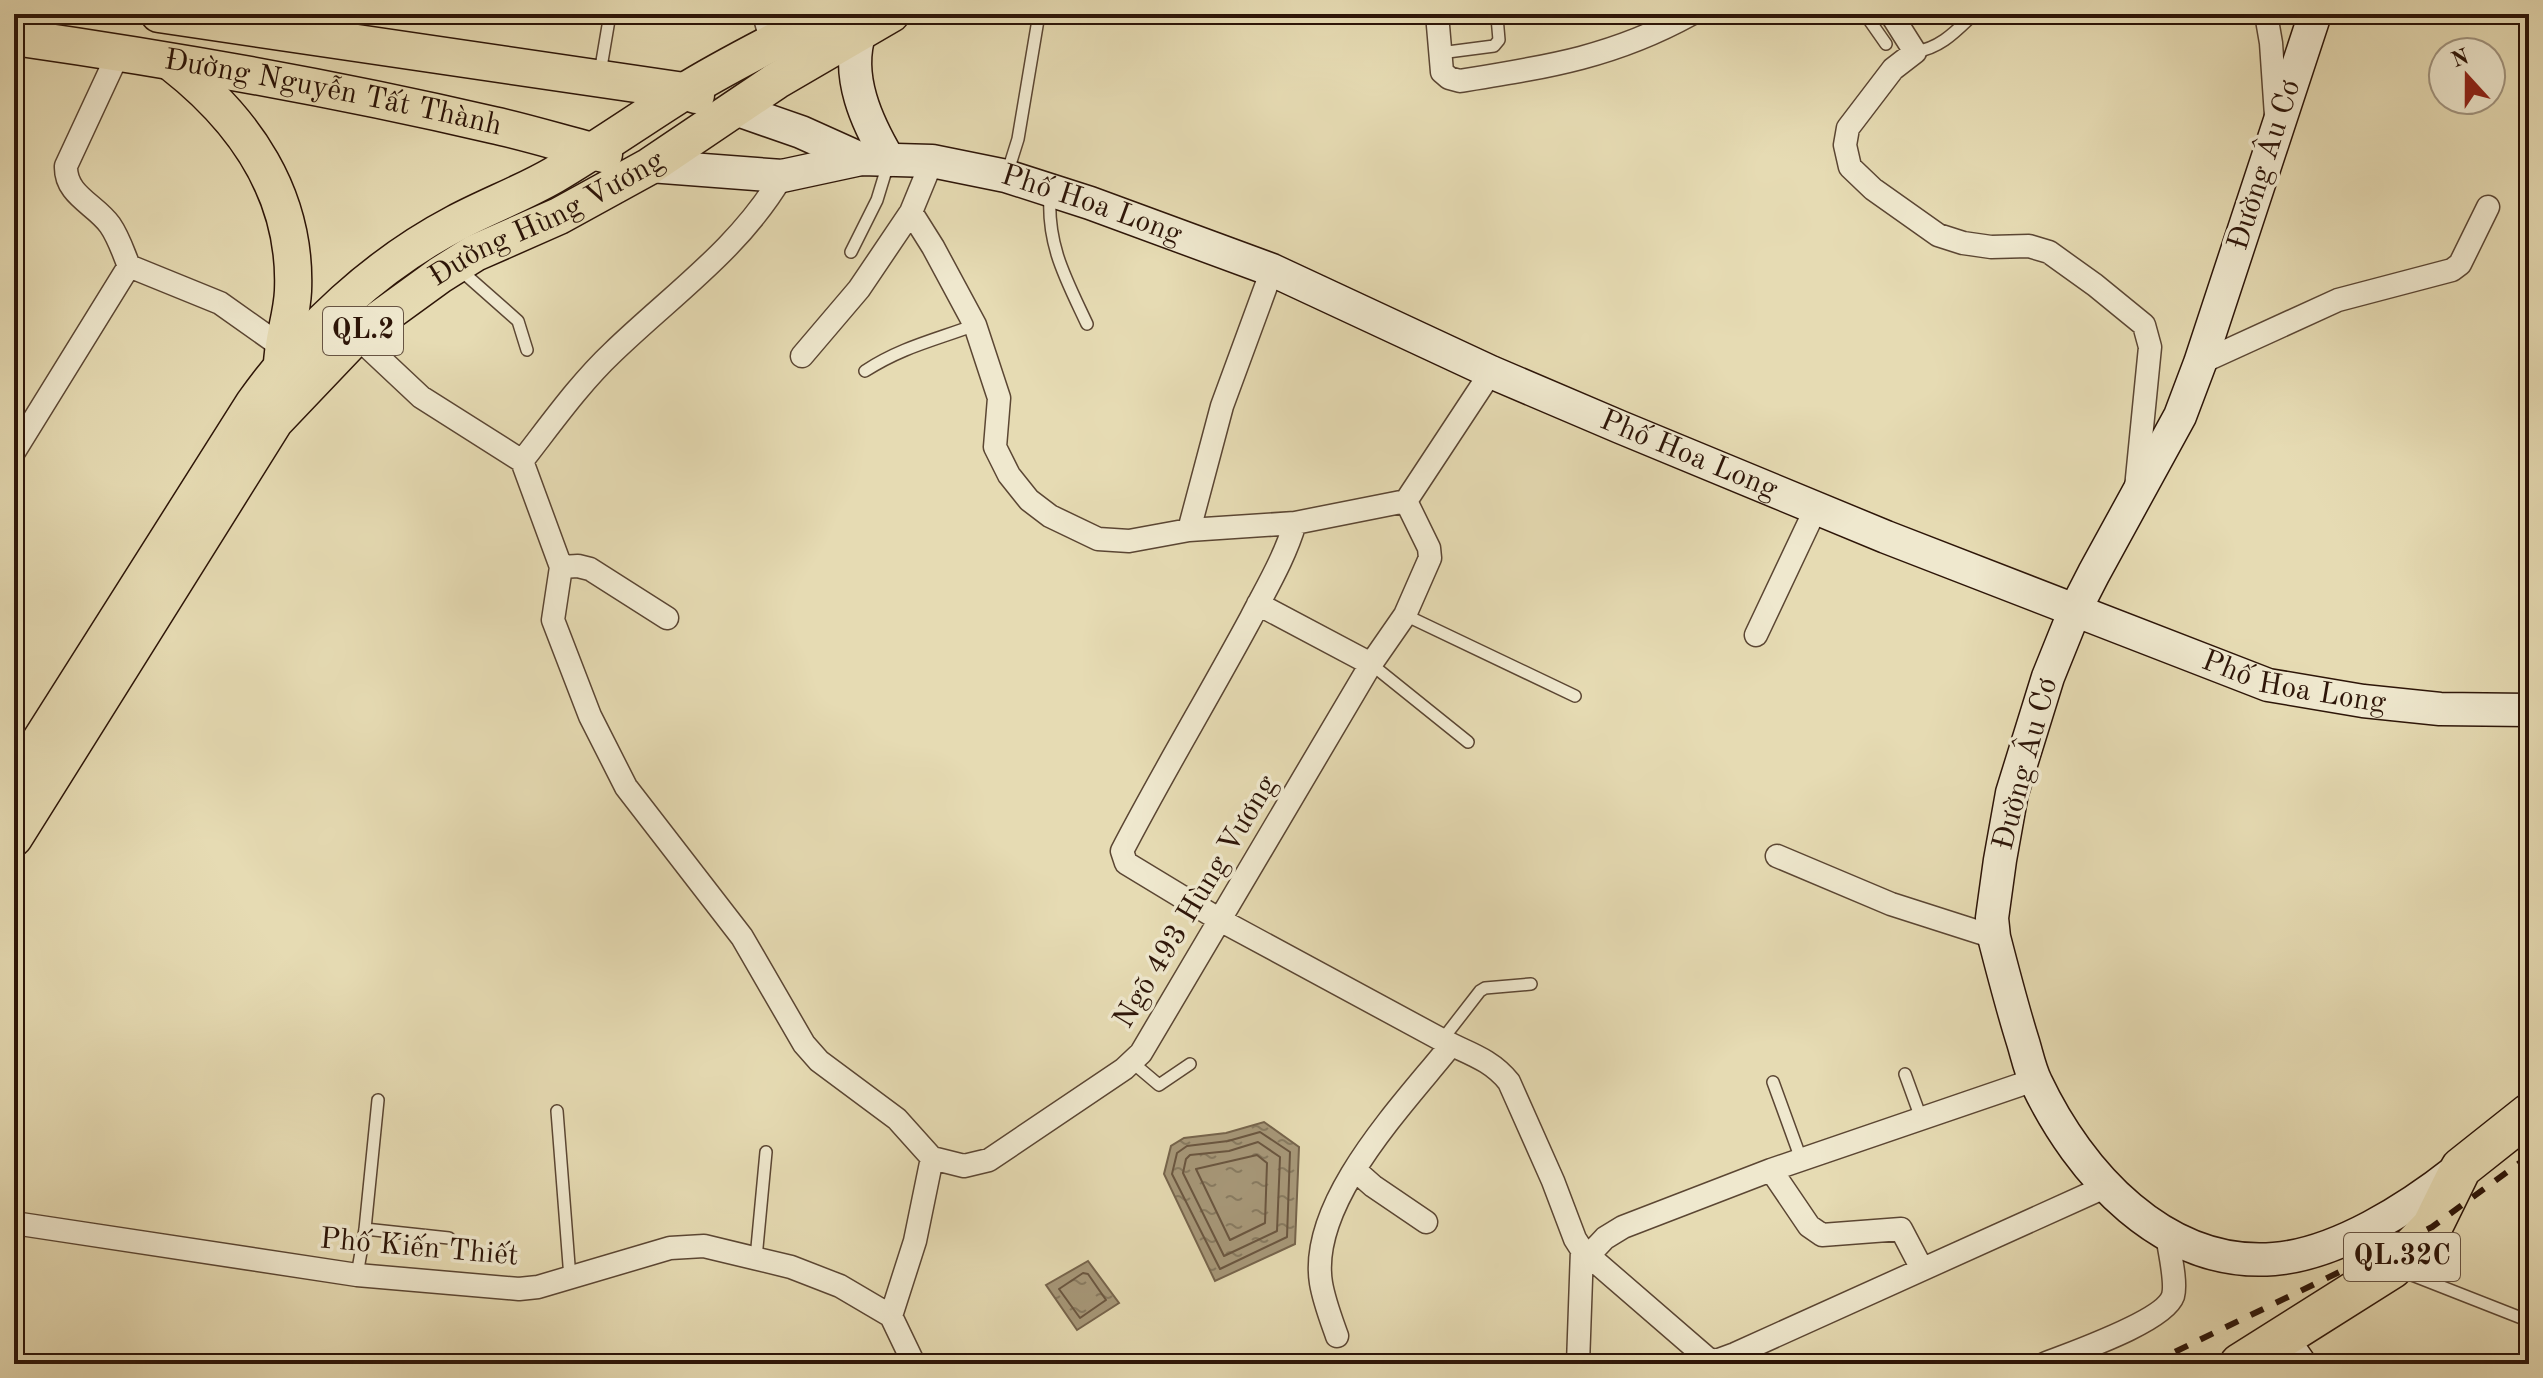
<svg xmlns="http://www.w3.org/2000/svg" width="2543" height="1378" viewBox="0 0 2543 1378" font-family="'Old Standard TT',serif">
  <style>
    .water { fill: url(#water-ripples); stroke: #76644c; stroke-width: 2 }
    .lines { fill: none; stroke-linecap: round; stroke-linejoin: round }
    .shore { stroke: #6a5640; stroke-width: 2 }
    .lane-casing { stroke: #5b4633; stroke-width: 14 }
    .street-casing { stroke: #5b4633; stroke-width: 25 }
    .secondary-casing { stroke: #2d1508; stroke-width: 35 }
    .primary-casing { stroke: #2d1508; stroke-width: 39 }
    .highway-casing { stroke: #2d1508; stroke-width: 43 }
    .lane { stroke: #efe8ce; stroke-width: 11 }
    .street { stroke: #efe8ce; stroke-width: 22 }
    .secondary { stroke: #efe8ce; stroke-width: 32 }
    .primary { stroke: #e6dbb3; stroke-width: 36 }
    .highway { stroke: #e6dbb3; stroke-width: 40 }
    .rail { stroke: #2d1508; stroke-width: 6; stroke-dasharray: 14 14; stroke-linecap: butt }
    .labels { text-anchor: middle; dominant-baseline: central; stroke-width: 7; stroke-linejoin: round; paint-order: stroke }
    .shield { fill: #efe8ce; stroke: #675443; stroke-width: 2 }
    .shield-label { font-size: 28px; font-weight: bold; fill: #2d1508 }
    .street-label { font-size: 30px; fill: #2d1508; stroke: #efe8ce }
  </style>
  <defs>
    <pattern id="water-ripples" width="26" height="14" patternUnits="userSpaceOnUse" patternTransform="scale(2)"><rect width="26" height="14" fill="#a79879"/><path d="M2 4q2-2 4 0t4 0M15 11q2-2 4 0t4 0" fill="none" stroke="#887b61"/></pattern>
  </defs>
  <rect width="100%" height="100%" fill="#e6dbb3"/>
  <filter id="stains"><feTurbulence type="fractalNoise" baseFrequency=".0025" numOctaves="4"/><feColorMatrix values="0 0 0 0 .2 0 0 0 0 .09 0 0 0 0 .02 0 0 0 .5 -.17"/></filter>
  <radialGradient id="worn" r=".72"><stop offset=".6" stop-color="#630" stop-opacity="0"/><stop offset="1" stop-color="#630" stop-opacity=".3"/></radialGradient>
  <!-- water -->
  <path class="water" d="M 1264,1122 L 1299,1147 L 1295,1244 L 1215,1281 L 1164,1174 L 1171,1146 L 1184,1138 L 1226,1133 Z
    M 1088,1261 L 1119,1303 L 1077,1330 L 1046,1285 Z"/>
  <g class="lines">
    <!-- shore -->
    <path class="shore" d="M 1260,1132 L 1290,1152 L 1287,1237 L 1220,1269 L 1172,1174 L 1177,1153 L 1187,1146 L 1228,1141 Z
      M 1258,1142 L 1280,1157 L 1277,1231 L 1224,1256 L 1183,1173 L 1186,1159 L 1190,1155 L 1229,1151 Z
      M 1257,1155 L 1267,1163 L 1265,1223 L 1230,1240 L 1196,1169 Z
      M 1083,1273 L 1088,1274 L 1106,1300 L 1080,1318 L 1059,1289 Z"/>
    <!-- lane casing -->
    <g class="lane-casing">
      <path id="lane" d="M 1865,14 L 1886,44
        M 1437,19 L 1484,14
        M 1915,52 C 1941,48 1956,31 1974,14
        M 1440,53 L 1494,46 L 1499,40 L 1497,17 L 1494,14
        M 600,73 L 610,14
        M 1007,174 L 1018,139 L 1039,14
        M 1050,195 C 1047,246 1066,279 1087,324
        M 851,252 L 877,200 L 888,164
        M 458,268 L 518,321 L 527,350
        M 865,371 C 902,347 935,340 975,325
        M 1405,615 L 1575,696
        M 1371,664 L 1468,742
        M 1442,1040 L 1480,991 L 1485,988 L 1531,984
        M 1133,1063 L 1159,1085 L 1190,1064
        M 1905,1074 L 1921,1118
        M 1773,1082 L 1801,1159
        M 557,1111 L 570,1278
        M 365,1229 L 449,1238
        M 756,1258 L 766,1152
        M 2399,1270 L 2529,1321
        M 357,1275 L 365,1229 L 378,1100
        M 2520,1364 L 2529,1360"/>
    </g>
    <!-- street casing -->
    <g class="street-casing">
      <path id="street" d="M 764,14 L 772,44
        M 1437,14 L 1442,72 L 1449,78 L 1460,81 C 1547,67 1613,57 1691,14
        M 1891,14 L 1915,52 L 1893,69 L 1848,128 L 1845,145 L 1850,167 L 1873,189 L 1938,235 L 1963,243 L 1991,247 L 2029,246 L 2049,252 L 2095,285 L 2144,325 L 2150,347 L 2136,488
        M 2266,14 L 2271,43 L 2276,116
        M 119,52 L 66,166 C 65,195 95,204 110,225 C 119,238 123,252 129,266 L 220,303 L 285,349
        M 932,161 L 911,212 L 933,247 L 975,325 L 999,398 L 995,447 L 1009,475 L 1029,500 L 1050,516 L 1098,539 L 1129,541 L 1189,530 L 1295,523 L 1406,501 L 1491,372
        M 356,336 L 421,397 L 522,461 L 561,567 L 553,620 L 590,716 L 626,787 L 742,937 L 804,1044 L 819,1061 L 897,1119 L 932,1158 L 964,1166 L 989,1160 L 1124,1069 L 1141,1053 L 1371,664 L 1405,615 L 1430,558 L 1429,548 L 1406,501
        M 802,356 L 859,289 L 911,212
        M 2200,363 L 2338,300 L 2452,270 L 2460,264 L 2488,207
        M 14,452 L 129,266
        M 522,461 C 551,424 579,384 613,352 C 672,295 740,248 782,176
        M 1295,523 C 1285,557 1267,587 1251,618 C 1209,696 1163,772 1122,851 L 1126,863 L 1220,920 L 1442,1040 C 1467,1053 1491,1059 1509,1082 L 1553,1181 L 1575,1239 L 1582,1250 L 1708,1359 L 1716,1361 L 1735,1354 L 2107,1186
        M 1189,530 L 1222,406 L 1272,270
        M 561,567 L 578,566 L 590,569 L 667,618
        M 1258,604 L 1371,664
        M 1756,635 L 1816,508
        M 1777,856 L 1891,904 L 1994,937
        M 1355,1170 L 1373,1186 L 1426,1222
        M 1771,1170 L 1809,1226 L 1822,1235 L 1901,1229 L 1922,1269
        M 14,1223 L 357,1275 L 519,1289 L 538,1287 L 670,1248 L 704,1246 L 791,1267 L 840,1286 L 891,1316 L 914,1364
        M 1589,1255 L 1605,1238 L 1623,1227 L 1771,1170 L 2034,1080
        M 891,1316 L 915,1241 L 932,1158
        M 1337,1336 C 1331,1319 1324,1301 1321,1283 C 1308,1202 1404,1104 1451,1045
        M 1578,1364 L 1582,1250
        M 2044,1364 C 2071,1353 2164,1322 2173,1296 C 2177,1282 2169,1250 2167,1235"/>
    </g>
    <!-- secondary casing -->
    <g class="secondary-casing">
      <g id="secondary">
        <path d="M 2315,14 L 2200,363 L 2180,416 L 2094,573 L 2075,610 L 2048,677 L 2012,793 L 2000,860 L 1992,918 L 1994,937 C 2003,972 2012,1007 2023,1042 C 2027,1055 2030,1070 2036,1082 C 2079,1173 2164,1268 2274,1259 C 2337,1254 2409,1208 2457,1170"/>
        <path d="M 860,32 C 845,76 867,123 889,160"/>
        <path d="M 735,109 L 801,132 L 861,159"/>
        <path id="s1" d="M 650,166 L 782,176 L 861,159 L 932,161 L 1006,176 L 1090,203 L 1272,270 L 1491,372 L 1620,427 L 1886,537 L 2268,685 L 2363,701 L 2440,709 L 2529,710"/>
        <path d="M 2281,1337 L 2300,1364"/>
      </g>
    </g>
    <!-- primary casing -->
    <g class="primary-casing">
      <g id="primary">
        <path d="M 159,14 L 684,91 L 696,95"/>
        <path id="s2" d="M 14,37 C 175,60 334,88 493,125 C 530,133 567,145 604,154"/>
        <path d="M 172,63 C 245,120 297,195 293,291 C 292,317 281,344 282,369"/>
        <path d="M 14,782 L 254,403 C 306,330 376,265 456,223 C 488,206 523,193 554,175 C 598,149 639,120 682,93 C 728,64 778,41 826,14"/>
        <path id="s3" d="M 14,838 L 275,421 L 356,336 L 440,275 L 475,253 L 559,216 L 650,166 L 776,81 L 891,14"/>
      </g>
    </g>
    <!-- highway casing -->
    <g class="highway-casing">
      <path id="highway" d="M 2240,1364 L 2392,1268 L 2432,1227 L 2461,1168 L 2529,1114"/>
    </g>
    <!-- lane -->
    <use href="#lane" class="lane"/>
    <!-- street -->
    <use href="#street" class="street"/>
    <!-- secondary -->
    <use href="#secondary" class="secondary"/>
    <!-- primary -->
    <use href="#primary" class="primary"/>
    <!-- highway -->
    <use href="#highway" class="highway"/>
    <!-- rail -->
    <path class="rail" d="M 2150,1364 L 2432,1227 L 2529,1156"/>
  </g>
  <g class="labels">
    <!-- shield labels -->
    <g class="shield">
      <rect x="323" y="307" width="80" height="48" rx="6"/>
      <rect x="2344" y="1233" width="116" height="48" rx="6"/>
    </g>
    <g class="shield-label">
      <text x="363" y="331">QL.2</text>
      <text x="2402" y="1257">QL.32C</text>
    </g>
    <!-- street labels -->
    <g class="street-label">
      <text stroke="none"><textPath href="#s2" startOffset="324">Đường Nguyễn Tất Thành</textPath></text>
      <text transform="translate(2265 165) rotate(-72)">Đường Âu Cơ</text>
      <text stroke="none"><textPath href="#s1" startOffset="450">Phố Hoa Long</textPath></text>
      <text stroke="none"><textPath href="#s3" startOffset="834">Đường Hùng Vương</textPath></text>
      <text stroke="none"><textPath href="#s1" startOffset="1098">Phố Hoa Long</textPath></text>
      <text stroke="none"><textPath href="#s1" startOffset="1746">Phố Hoa Long</textPath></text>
      <text transform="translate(2026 764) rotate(-75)">Đường Âu Cơ</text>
      <text transform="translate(1196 902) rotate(-59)">Ngõ 493 Hùng Vương</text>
      <text transform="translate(419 1248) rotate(5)">Phố Kiến Thiết</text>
    </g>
  </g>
  <!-- margin -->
  <rect width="2543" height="1378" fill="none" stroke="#e6dbb3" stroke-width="48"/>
  <rect x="16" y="16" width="2511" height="1346" fill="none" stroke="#2d1508" stroke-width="4"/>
  <rect x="24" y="24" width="2495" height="1330" fill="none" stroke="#2d1508" stroke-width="2"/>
  <!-- north arrow -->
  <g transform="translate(2467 76) rotate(339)"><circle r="38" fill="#efe8ce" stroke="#a1947f" stroke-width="2"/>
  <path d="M0-6L14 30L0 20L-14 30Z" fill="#8f2418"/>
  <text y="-12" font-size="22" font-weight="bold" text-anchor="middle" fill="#2d1508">N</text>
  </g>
  <rect width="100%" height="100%" filter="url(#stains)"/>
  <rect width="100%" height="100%" fill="url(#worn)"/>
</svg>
